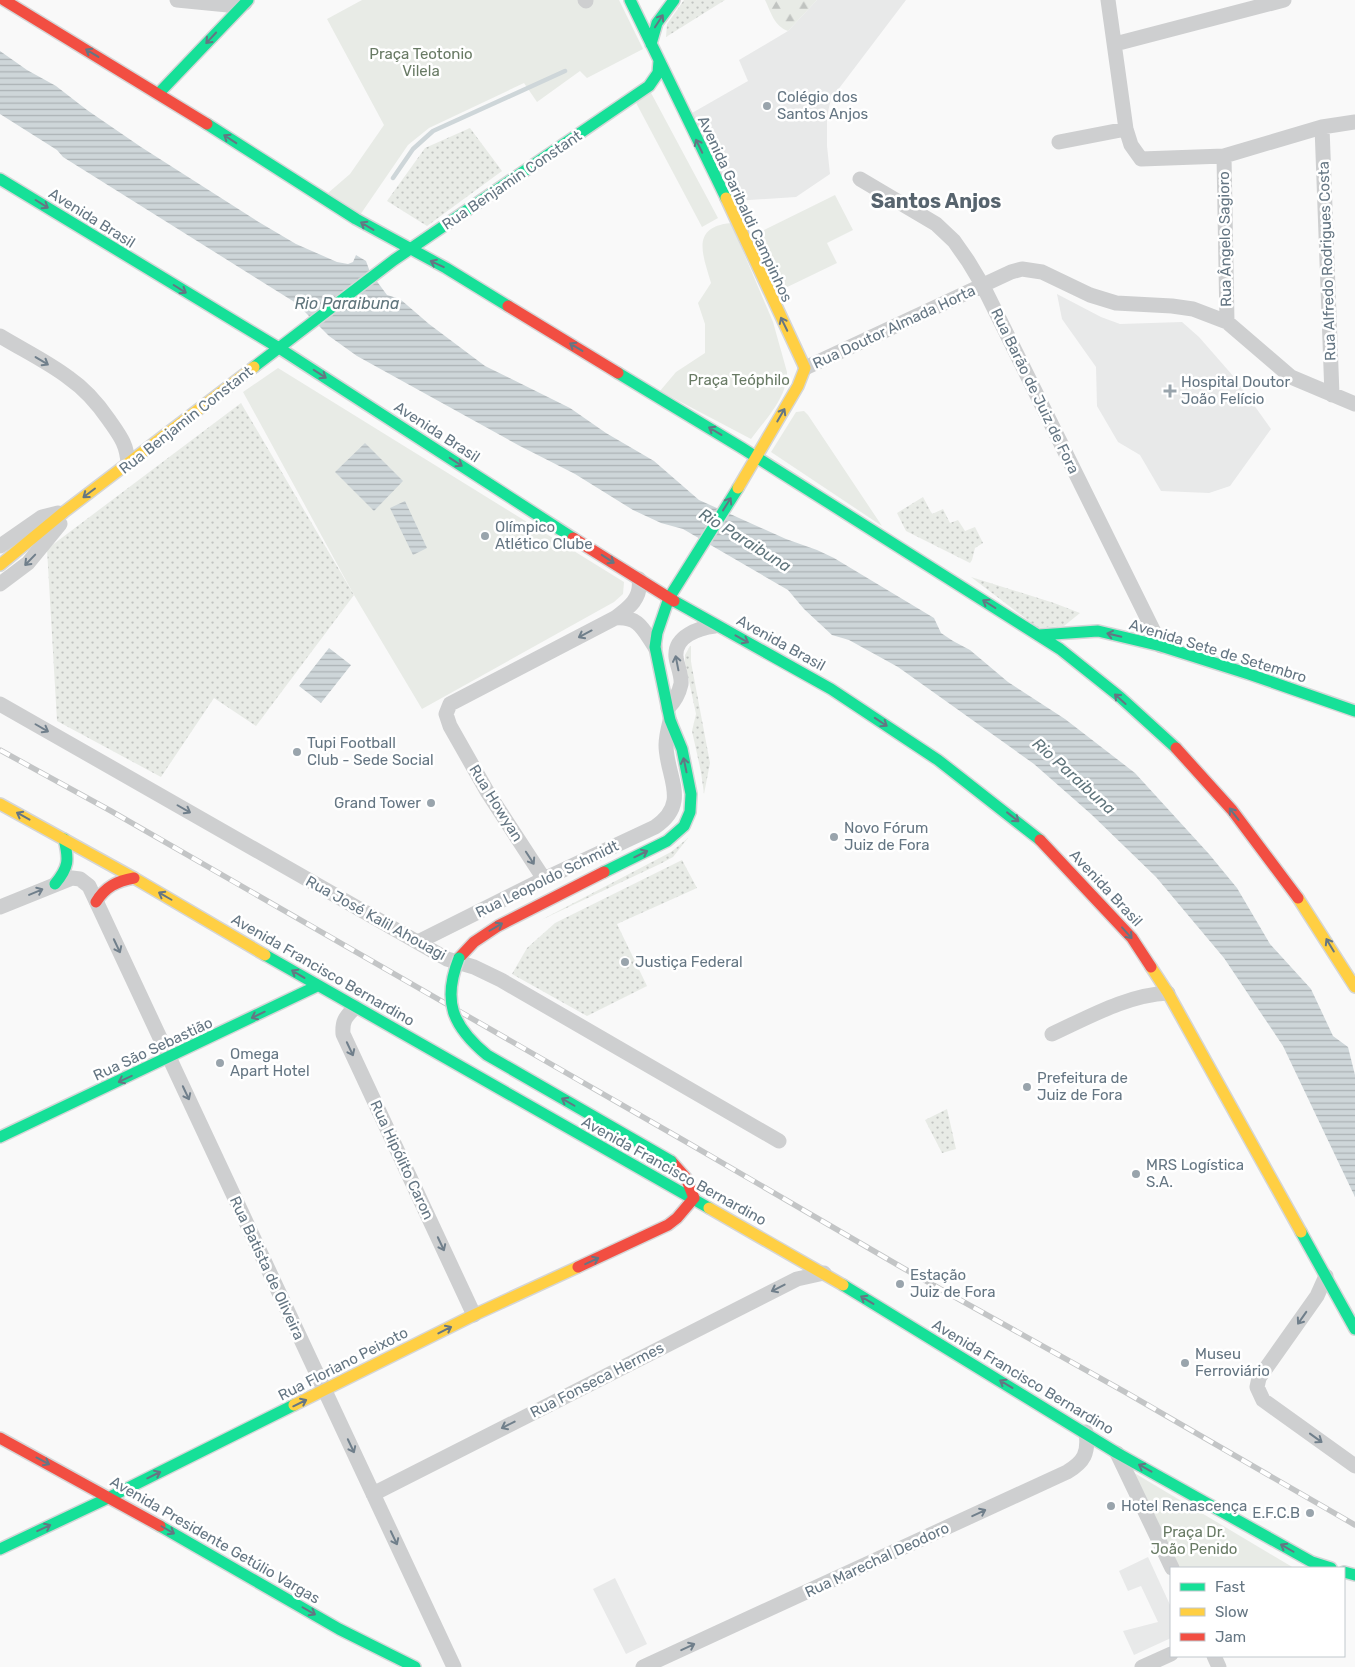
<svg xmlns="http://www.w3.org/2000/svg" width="1355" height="1667" viewBox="0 0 1355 1667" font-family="Rubik,sans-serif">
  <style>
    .built { fill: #e8e9e9 }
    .grass { fill: url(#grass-dots) }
    .forest { fill: url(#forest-firs) }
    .park { fill: #e8ebe6 }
    .water { fill: url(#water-rules) }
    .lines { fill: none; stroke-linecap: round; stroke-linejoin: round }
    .stream { stroke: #ced6d9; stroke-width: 4.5 }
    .fast-casing { stroke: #d5d6d7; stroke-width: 14 }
    .slow-casing { stroke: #d5d6d7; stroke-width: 14 }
    .jam-casing { stroke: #d5d6d7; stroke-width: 14 }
    .street { stroke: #cecfd0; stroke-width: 15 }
    .fast { stroke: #16e098; stroke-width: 11 }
    .slow { stroke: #ffcf43; stroke-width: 11 }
    .jam { stroke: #f24e42; stroke-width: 11 }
    .rail-casing { stroke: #c3c5c6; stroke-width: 5.5 }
    .rail { stroke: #fff; stroke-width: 4; stroke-dasharray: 11; stroke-linecap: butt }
    .fast-bridge-casing { stroke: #d5d6d7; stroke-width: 14; stroke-linecap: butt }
    .fast-bridge { stroke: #16e098; stroke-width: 11 }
    .oneway { stroke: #657683 }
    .oneway2 { stroke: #707f8b }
    .poi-dot { fill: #99a4ac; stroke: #fff; stroke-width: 2 }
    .labels { text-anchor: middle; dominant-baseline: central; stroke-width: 5; stroke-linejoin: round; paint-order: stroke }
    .park-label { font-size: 15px; fill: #687a64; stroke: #fff }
    .poi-label { font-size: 15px; fill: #657683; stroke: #fff; text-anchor: start }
    .street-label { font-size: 15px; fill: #657683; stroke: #fff }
    .water-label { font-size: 16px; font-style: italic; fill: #60757c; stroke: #fff }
    .district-label { font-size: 20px; font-weight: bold; fill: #57646e; stroke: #fff }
  </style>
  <defs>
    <pattern id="grass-dots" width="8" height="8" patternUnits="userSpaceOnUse" patternTransform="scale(1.25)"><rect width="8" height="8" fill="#e8ebe6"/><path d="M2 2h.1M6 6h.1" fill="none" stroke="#c0c3c0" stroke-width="1.8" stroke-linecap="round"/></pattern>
    <pattern id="forest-firs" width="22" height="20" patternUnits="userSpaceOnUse" patternTransform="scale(1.25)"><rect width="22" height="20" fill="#e8ebe6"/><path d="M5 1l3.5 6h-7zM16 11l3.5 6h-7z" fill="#c0c3c0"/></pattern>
    <pattern id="water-rules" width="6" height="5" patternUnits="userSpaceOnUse" patternTransform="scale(1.25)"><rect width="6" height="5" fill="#ced6d9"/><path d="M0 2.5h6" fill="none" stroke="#abb2b5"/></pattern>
  </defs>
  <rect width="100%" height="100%" fill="#f9f9f9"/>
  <!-- built -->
  <path class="built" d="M 817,0 L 906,0 L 831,99 L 827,116 L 827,146 L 830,174 L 796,197 L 735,201 L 692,113 L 748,81 L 739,60 L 788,31 Z
    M 1057,294 L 1101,317 L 1120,324 L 1182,322 L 1199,337 L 1234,377 L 1271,429 L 1230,486 L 1209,493 L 1161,491 L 1140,455 L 1118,442 L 1097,406 L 1096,367 L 1062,319 Z
    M 1148,1557 L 1171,1607 L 1171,1638 L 1134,1655 L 1123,1631 L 1158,1622 L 1141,1586 L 1128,1591 L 1119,1571 Z
    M 615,1578 L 647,1644 L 626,1654 L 593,1589 Z"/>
  <!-- grass -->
  <path class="grass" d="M 684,0 L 725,0 L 666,37 L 667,24 Z
    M 470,128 L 502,171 L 427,226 L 387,201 L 425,148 Z
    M 241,403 L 354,595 L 256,726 L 214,698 L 161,777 L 57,721 L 47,549 Z
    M 923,497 L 932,514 L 943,509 L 950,523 L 958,520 L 965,531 L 975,527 L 983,543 L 975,548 L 972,560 L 970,563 L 906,531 L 897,513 Z
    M 971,577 L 1054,603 L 1080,613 L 1064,626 L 1038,628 Z
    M 690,646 L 691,646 L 691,662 L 710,763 L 704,794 L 701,772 L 692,731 L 696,714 L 685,662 L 685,655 Z
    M 688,838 L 673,857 L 660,864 L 541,920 L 671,852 Z
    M 682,860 L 697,888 L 617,924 L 647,986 L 587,1016 L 512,974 L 527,948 L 555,923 Z
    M 947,1109 L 956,1149 L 942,1153 L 925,1120 Z"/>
  <!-- forest -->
  <path class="forest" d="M 765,0 L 817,0 L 788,31 C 774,26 771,12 765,0 Z"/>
  <!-- park -->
  <path class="park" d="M 362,0 L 619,0 L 643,49 L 587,78 L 580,71 L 537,102 L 524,83 L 429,128 L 408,145 L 360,215 L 328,193 L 350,174 L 384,125 L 327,19 Z
    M 650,91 L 718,218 L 702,227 L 634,99 Z
    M 835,195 L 853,230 L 827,243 L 837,263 L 779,291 L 752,236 Z
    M 731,223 L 773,322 L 787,372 C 788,397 765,420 751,439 L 660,391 L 676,372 L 705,353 L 705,324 L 698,303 L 711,283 C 703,255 690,227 731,223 Z
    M 278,368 L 624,582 L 623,594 L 614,602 L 422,709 L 354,595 L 243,392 Z
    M 804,411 L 808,415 L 882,526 L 771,452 L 796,412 Z
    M 1131,1471 L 1294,1568 L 1177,1568 Z"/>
  <!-- water -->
  <path class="water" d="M 0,51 L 27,70 L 56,86 L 87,110 L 141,147 L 257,221 L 296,244 L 337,262 L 348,264 L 353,262 L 356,255 L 366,261 L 370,272 L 387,295 L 400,299 L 429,324 L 485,366 L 570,408 L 606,433 L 654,461 L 699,500 L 786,539 L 817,550 L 834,558 L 934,618 L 941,633 L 953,641 L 970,650 L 1008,682 L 1065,719 L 1135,773 L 1209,854 L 1237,888 L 1270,944 L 1311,989 L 1333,1036 L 1348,1047 L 1355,1075 L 1355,1197 L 1283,1046 L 1224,958 L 1156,877 L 1092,815 L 1034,764 L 898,667 L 849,640 L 832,635 L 804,609 L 788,590 L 683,529 L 661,523 L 633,510 L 575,474 L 518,445 L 357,356 L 329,336 L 296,303 L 63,157 L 57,150 L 0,114 Z
    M 365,443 L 403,481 L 374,511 L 335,472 Z
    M 405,501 L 427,548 L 413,555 L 390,508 Z
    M 329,648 L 351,665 L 321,703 L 299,686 Z"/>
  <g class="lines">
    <!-- stream -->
    <path class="stream" d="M 393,178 L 413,149 L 433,131 L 565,71"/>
    <!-- fast casing -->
    <g class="fast-casing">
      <path id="fast" d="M 630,0 L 726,198
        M 651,44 L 657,23 L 674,0
        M 159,93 L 248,0
        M 207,124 L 356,219 L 446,268 L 508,306
        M 0,179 L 279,348 L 573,538
        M 254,367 L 394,260 L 649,86 L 658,73 L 659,61
        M 618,373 L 742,448 L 1060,649 L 1120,697 L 1176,748
        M 674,601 L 831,689 L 938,760 L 1040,840
        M 1039,635 L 1098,631 L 1161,646 L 1249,674 L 1355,711
        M 604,872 L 667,841 L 684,826 L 690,812 L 691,794 L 682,749 L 670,720 L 655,647 L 657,633 L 669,598 L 738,488
        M 55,884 C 69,867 69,860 64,839
        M 265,955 L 709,1208
        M 0,1137 L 317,986
        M 1301,1232 L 1355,1329
        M 843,1285 L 1117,1453 L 1312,1562 L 1331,1568
        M 160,1526 L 339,1629 L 415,1667
        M 0,1549 L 110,1497 L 294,1405
        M 1344,1572 L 1355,1575"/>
    </g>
    <!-- slow casing -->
    <g class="slow-casing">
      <path id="slow" d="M 726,198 L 805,368 L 798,386 L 738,488
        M 0,565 L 64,512 L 254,367
        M 0,804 L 134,878 L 265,955
        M 1298,898 L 1355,987
        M 1151,967 L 1168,993 L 1301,1232
        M 709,1208 L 843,1285
        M 294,1405 L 474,1315 L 578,1267"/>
    </g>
    <!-- jam casing -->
    <g class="jam-casing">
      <path id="jam" d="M 4,0 L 207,124
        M 508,306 L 618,373
        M 573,538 L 674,601
        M 1176,748 L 1232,810 L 1298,898
        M 1040,840 L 1132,938 L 1151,967
        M 96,902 C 105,887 117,881 134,878
        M 459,958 L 474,942 L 498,926 L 604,872
        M 578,1267 L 668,1225 L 677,1218 L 694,1198 L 686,1178 L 671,1161
        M 0,1438 L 160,1526"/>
    </g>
    <!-- street -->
    <path class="street" d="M 177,0 L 228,5 L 245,3
      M 585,0 L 586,1
      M 1108,0 L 1126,129
      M 1115,44 L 1284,0
      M 1322,127 L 1332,395
      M 1059,142 L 1126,129 L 1131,145 L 1141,159 L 1224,156 L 1322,127 L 1355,122
      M 1224,156 L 1227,322
      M 860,179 L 936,224 L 954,241 L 968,261 L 983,286 L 1161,646
      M 0,336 C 23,350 48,362 69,378 C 85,389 98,404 109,420 C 120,436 127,444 128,464
      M 805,368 L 1011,272 L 1022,269 L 1042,272 L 1090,295 L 1116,303 L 1172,306 L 1193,309 L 1227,322 L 1291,377 L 1355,404
      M 0,546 L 42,517 L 58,513
      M 0,584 L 28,563 L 60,524
      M 615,618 C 639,616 643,629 655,647
      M 0,704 L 447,959 L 474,967 L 501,980 L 779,1141
      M 668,708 C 674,702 679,693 681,684 C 682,676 677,665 676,657 C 674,636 699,628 715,626
      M 544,879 L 488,793 L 450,726 L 446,714 L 450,704 L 615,618 C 629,608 642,598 639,579
      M 0,907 L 72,878 L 80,879 L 89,886 L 454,1667
      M 418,942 L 544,879 L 655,827 C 691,803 666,776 666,745 C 666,737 668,729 670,721
      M 355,1007 C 346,1017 342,1020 343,1034 L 474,1315
      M 1052,1034 C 1089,1017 1127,995 1168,993
      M 1326,1276 L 1317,1296 L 1259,1378 L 1257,1387 L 1263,1400 L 1355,1466
      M 1117,1453 L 1172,1568
      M 373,1494 L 797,1279 L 824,1273
      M 1214,1656 L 1219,1667
      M 643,1667 L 1067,1472 C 1084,1462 1089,1453 1086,1432
      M 1142,1667 L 1171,1654"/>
    <!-- fast -->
    <use href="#fast" class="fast"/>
    <!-- slow -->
    <use href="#slow" class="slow"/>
    <!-- jam -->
    <use href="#jam" class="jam"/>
    <!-- rail casing -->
    <g class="rail-casing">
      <path id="rail" d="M 0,750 L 111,811 L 683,1140 L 903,1268 L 1125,1392 L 1355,1525"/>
    </g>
    <!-- rail -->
    <use href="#rail" class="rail"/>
    <!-- fast-bridge casing -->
    <g class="fast-bridge-casing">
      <path id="fast-bridge" d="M 459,958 C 442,1001 452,1026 487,1055 L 671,1161"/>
    </g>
    <!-- fast-bridge -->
    <use href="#fast-bridge" class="fast-bridge"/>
  </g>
  <!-- one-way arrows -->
  <defs><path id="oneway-shaft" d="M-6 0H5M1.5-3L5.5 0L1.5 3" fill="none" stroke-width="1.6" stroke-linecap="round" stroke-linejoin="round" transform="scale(1.25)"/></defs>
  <g class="oneway">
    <use href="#oneway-shaft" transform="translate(659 21) rotate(-57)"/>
    <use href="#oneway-shaft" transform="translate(211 38) rotate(133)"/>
    <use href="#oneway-shaft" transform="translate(92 53) rotate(-149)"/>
    <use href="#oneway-shaft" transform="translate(230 139) rotate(-147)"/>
    <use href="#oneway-shaft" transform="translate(699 146) rotate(-116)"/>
    <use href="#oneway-shaft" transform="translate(42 204) rotate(32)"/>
    <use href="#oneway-shaft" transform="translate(367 226) rotate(-149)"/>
    <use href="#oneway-shaft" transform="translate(437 264) rotate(-155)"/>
    <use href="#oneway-shaft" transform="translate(180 289) rotate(32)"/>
    <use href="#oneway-shaft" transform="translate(784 324) rotate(-116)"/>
    <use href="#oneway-shaft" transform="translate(576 347) rotate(-149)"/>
    <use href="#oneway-shaft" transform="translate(320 374) rotate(33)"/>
    <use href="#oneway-shaft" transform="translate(781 415) rotate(-60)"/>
    <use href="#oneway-shaft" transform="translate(715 431) rotate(-149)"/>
    <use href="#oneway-shaft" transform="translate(456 462) rotate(33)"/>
    <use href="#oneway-shaft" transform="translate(89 493) rotate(143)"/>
    <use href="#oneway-shaft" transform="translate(727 504) rotate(-58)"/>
    <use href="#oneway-shaft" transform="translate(608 559) rotate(33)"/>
    <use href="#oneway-shaft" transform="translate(989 604) rotate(-148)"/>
    <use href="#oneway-shaft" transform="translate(1114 635) rotate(-167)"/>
    <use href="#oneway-shaft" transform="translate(742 639) rotate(29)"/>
    <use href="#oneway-shaft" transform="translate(1120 699) rotate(-138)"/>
    <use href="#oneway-shaft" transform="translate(881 722) rotate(34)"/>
    <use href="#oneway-shaft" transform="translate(685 765) rotate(-102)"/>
    <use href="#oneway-shaft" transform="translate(1234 814) rotate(-128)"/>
    <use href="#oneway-shaft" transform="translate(23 816) rotate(-151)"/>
    <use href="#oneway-shaft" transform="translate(1013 817) rotate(38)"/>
    <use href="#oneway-shaft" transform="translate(641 854) rotate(-26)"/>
    <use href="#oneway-shaft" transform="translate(165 896) rotate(-150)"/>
    <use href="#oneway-shaft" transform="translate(496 927) rotate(-30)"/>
    <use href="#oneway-shaft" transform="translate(1127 933) rotate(48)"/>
    <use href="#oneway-shaft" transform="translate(1330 945) rotate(-121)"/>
    <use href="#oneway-shaft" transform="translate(298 974) rotate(-149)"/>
    <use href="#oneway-shaft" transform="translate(258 1015) rotate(154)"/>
    <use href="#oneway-shaft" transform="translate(125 1079) rotate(155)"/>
    <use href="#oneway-shaft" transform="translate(568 1102) rotate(-150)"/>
    <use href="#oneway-shaft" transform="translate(592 1261) rotate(-25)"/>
    <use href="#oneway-shaft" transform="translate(867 1300) rotate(-149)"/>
    <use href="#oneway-shaft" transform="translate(445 1330) rotate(-27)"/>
    <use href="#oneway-shaft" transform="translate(1006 1384) rotate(-149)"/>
    <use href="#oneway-shaft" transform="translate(300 1403) rotate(-26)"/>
    <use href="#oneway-shaft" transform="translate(43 1461) rotate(28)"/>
    <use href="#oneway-shaft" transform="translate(1145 1468) rotate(-151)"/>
    <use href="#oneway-shaft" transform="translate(154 1475) rotate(-26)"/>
    <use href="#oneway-shaft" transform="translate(44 1528) rotate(-25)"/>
    <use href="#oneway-shaft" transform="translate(168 1530) rotate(30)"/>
    <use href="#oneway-shaft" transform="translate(1287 1548) rotate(-150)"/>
    <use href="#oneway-shaft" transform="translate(309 1611) rotate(30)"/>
  </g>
  <g class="oneway2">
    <use href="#oneway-shaft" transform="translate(42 361) rotate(31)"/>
    <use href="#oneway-shaft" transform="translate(30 560) rotate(134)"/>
    <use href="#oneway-shaft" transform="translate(585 634) rotate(152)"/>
    <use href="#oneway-shaft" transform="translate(677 663) rotate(-101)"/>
    <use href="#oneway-shaft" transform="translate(42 728) rotate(30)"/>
    <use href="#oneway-shaft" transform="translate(184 809) rotate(30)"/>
    <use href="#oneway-shaft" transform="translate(530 858) rotate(57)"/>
    <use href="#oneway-shaft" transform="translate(36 892) rotate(-23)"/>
    <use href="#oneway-shaft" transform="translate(117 946) rotate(65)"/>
    <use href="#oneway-shaft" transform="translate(350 1049) rotate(65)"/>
    <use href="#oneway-shaft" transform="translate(186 1093) rotate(65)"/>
    <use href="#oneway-shaft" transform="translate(441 1244) rotate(65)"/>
    <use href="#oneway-shaft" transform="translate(778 1288) rotate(153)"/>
    <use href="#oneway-shaft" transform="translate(1302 1318) rotate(125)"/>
    <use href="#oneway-shaft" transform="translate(508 1425) rotate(153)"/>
    <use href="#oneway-shaft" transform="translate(1316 1438) rotate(36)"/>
    <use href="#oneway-shaft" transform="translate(351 1446) rotate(65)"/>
    <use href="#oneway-shaft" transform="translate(979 1513) rotate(-25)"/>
    <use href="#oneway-shaft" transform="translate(394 1538) rotate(65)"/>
    <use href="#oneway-shaft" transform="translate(688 1647) rotate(-25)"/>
  </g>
  <!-- markers -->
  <g class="poi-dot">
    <circle cx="767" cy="106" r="5"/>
    <path d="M1167.5 383.5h5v5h5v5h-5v5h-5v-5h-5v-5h5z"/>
    <circle cx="485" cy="536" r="5"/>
    <circle cx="297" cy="752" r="5"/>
    <circle cx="431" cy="803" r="5"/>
    <circle cx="834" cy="837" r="5"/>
    <circle cx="625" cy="962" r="5"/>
    <circle cx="220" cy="1063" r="5"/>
    <circle cx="1027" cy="1087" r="5"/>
    <circle cx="1136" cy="1174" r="5"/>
    <circle cx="900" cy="1284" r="5"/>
    <circle cx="1185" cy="1363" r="5"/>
    <circle cx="1111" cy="1506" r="5"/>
    <circle cx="1310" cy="1513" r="5"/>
  </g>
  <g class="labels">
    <!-- park labels -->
    <g class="park-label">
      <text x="421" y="54">Praça Teotonio<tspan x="421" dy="17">Vilela</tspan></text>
      <text x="739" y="380">Praça Teóphilo</text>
      <text x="1194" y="1532">Praça Dr.<tspan x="1194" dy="17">João Penido</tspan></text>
    </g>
    <!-- poi labels -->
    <g class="poi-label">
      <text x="777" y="97">Colégio dos<tspan x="777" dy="17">Santos Anjos</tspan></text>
      <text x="1181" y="382">Hospital Doutor<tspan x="1181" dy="17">João Felício</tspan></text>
      <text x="495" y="527">Olímpico<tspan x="495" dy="17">Atlético Clube</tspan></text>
      <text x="307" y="743">Tupi Football<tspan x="307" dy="17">Club - Sede Social</tspan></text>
      <text x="421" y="803" text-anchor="end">Grand Tower</text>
      <text x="844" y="828">Novo Fórum<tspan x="844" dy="17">Juiz de Fora</tspan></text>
      <text x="635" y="962">Justiça Federal</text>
      <text x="230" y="1054">Omega<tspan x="230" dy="17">Apart Hotel</tspan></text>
      <text x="1037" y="1078">Prefeitura de<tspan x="1037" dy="17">Juiz de Fora</tspan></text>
      <text x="1146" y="1165">MRS Logística<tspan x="1146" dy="17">S.A.</tspan></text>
      <text x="910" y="1275">Estação<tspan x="910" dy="17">Juiz de Fora</tspan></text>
      <text x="1195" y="1354">Museu<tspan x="1195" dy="17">Ferroviário</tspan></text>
      <text x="1121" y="1506">Hotel Renascença</text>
      <text x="1300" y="1513" text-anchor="end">E.F.C.B</text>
    </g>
    <!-- street labels -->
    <g class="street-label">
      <text transform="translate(512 180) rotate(-34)">Rua Benjamin Constant</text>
      <text transform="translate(745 209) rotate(65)">Avenida Garibaldi Campinhos</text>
      <text transform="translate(92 218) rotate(32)">Avenida Brasil</text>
      <text transform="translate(1225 239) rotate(-91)">Rua Ângelo Sagioro</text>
      <text transform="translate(1327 261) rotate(-92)">Rua Alfredo Rodrigues Costa</text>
      <text transform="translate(894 327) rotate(-25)">Rua Doutor Almada Horta</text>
      <text transform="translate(1035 391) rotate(64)">Rua Barão de Juiz de Fora</text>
      <text transform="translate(186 420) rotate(-38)">Rua Benjamin Constant</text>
      <text transform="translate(437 432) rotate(33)">Avenida Brasil</text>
      <text transform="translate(781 643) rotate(29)">Avenida Brasil</text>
      <text transform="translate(1218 651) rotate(17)">Avenida Sete de Setembro</text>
      <text transform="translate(496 803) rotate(58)">Rua Howyan</text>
      <text transform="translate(547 879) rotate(-26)">Rua Leopoldo Schmidt</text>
      <text transform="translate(1106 888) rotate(47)">Avenida Brasil</text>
      <text transform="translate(376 918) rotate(29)">Rua José Kalil Ahouagi</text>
      <text transform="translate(323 970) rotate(30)">Avenida Francisco Bernardino</text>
      <text transform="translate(153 1049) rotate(-25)">Rua São Sebastião</text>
      <text transform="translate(402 1160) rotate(65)">Rua Hipólito Caron</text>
      <text transform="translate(674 1171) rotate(29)">Avenida Francisco Bernardino</text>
      <text transform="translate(267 1268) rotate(65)">Rua Batista de Oliveira</text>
      <text transform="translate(343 1364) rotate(-27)">Rua Floriano Peixoto</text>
      <text transform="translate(1023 1377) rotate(31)">Avenida Francisco Bernardino</text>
      <text transform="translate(597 1380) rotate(-27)">Rua Fonseca Hermes</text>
      <text transform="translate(215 1540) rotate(30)">Avenida Presidente Getúlio Vargas</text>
      <text transform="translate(877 1560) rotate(-25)">Rua Marechal Deodoro</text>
    </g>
    <!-- water labels -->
    <g class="water-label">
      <text x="347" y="303">Rio Paraibuna</text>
      <text transform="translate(745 540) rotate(32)">Rio Paraibuna</text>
      <text transform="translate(1074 776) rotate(42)">Rio Paraibuna</text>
    </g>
    <!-- district labels -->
    <g class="district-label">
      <text x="936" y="201">Santos Anjos</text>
    </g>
  </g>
  <!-- legend -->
  <rect x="1170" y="1567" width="175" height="90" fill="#ffffff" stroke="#c1c8cd"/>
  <rect x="1180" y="1583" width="25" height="8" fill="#16e098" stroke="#c1c8cd"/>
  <text x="1215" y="1592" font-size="15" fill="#657683">Fast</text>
  <rect x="1180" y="1608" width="25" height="8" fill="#ffcf43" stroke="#c1c8cd"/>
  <text x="1215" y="1617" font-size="15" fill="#657683">Slow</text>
  <rect x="1180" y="1633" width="25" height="8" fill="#f24e42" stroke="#c1c8cd"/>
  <text x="1215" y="1642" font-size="15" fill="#657683">Jam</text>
</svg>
